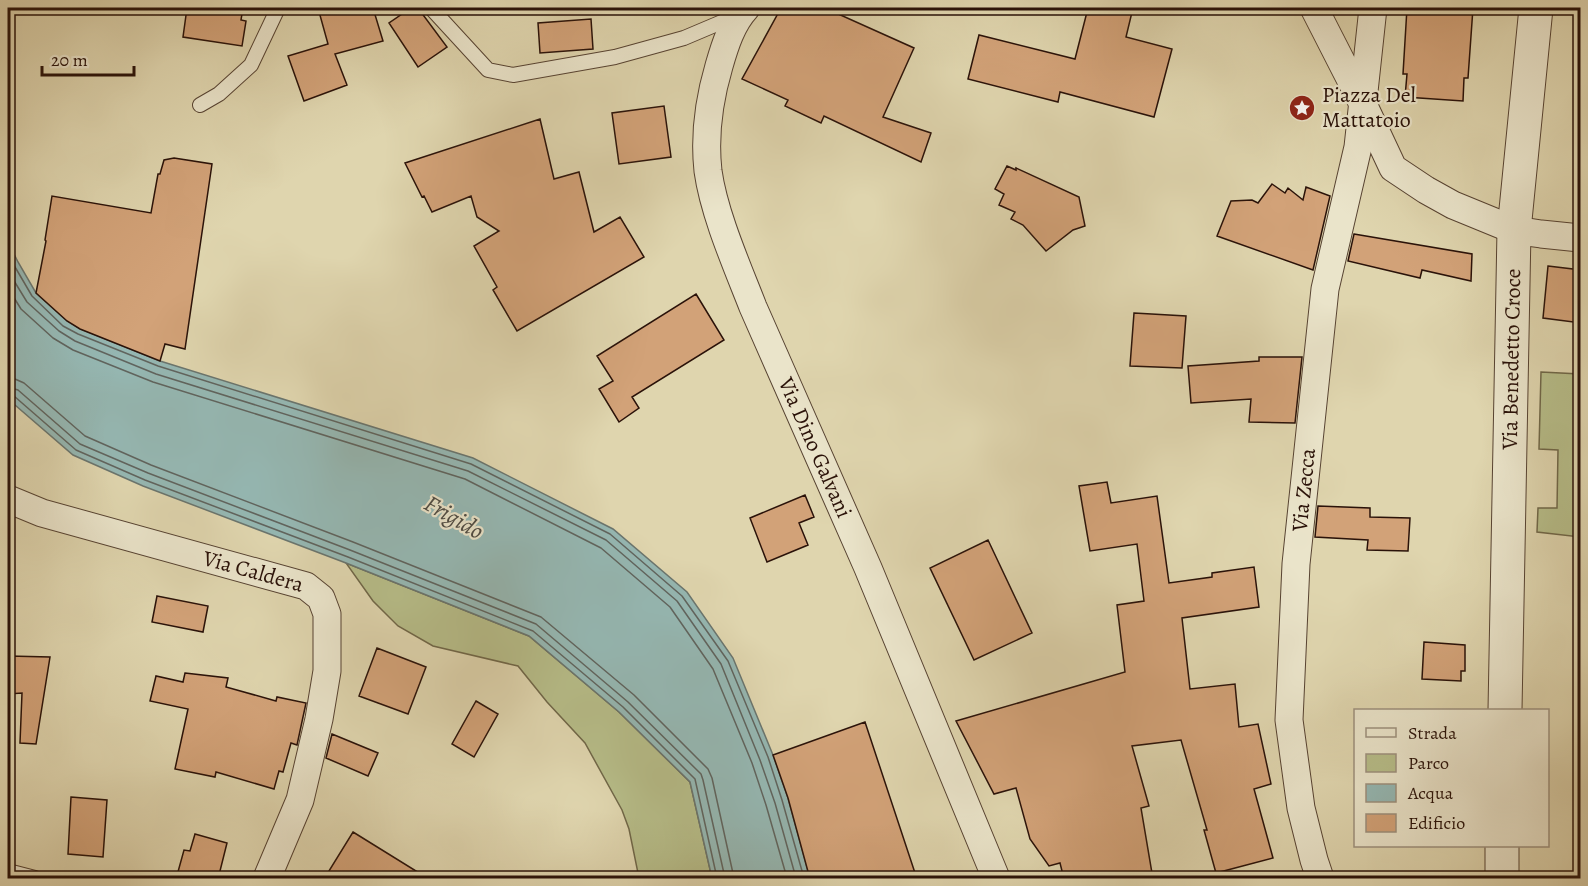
<svg xmlns="http://www.w3.org/2000/svg" width="1588" height="886" viewBox="0 0 1588 886" font-family="Alegreya,serif">
  <style>
    .green { fill: #b6bc88; stroke: #706748; stroke-width: 1.5 }
    .water { fill: #95b7b2; stroke: #6a756e; stroke-width: 1.5 }
    .lines { fill: none; stroke-linecap: round; stroke-linejoin: round }
    .shore { stroke: #60645e; stroke-width: 1.5 }
    .building { fill: #d2a278; stroke: #2a1209; stroke-width: 1.5 }
    .service-casing { stroke: #574332; stroke-width: 16 }
    .minor-casing { stroke: #574332; stroke-width: 29 }
    .tertiary-casing { stroke: #574332; stroke-width: 35 }
    .service { stroke: #eae4ca; stroke-width: 14 }
    .minor { stroke: #eae4ca; stroke-width: 27 }
    .tertiary { stroke: #eae4ca; stroke-width: 33 }
    .labels { text-anchor: middle; dominant-baseline: central; stroke-width: 4.5; stroke-linejoin: round; paint-order: stroke }
    .poi-label { font-size: 22px; fill: #2a1209; stroke: #eae4ca; text-anchor: start }
    .street-label { font-size: 22px; fill: #2a1209; stroke: #eae4ca }
    .water-label { font-size: 24px; font-style: italic; fill: #4f4c44; stroke: #eae4ca }
  </style>
  <rect width="100%" height="100%" fill="#dfd5ae"/>
  <filter id="stains"><feTurbulence type="fractalNoise" baseFrequency=".00333" numOctaves="4"/><feColorMatrix values="0 0 0 0 .2 0 0 0 0 .09 0 0 0 0 .02 0 0 0 .5 -.17"/></filter>
  <radialGradient id="worn" r=".72"><stop offset=".6" stop-color="#630" stop-opacity="0"/><stop offset="1" stop-color="#630" stop-opacity=".3"/></radialGradient>
  <!-- green -->
  <path class="green" d="M 1541,372 L 1580,374 L 1580,537 L 1537,532 L 1538,508 L 1557,508 L 1558,450 L 1539,449 Z
    M 346,563 L 529,636 L 619,712 L 690,782 L 712,878 L 639,878 L 629,829 L 622,810 L 585,743 L 547,702 L 518,666 L 433,646 L 398,626 L 373,601 Z"/>
  <!-- water -->
  <path class="water" d="M 8,242 L 18,262 L 36,293 L 67,321 L 81,329 L 160,361 L 473,458 L 613,529 L 687,592 L 733,658 L 773,755 L 788,798 L 810,878 L 712,878 L 690,782 L 619,712 L 529,636 L 346,563 L 143,486 L 73,455 L 8,399 Z"/>
  <g class="lines">
    <!-- shore -->
    <path class="shore" d="M 8,255 L 32,296 L 63,326 L 78,334 L 158,366 L 471,464 L 610,534 L 682,596 L 728,661 L 768,757 L 782,800 L 804,878
      M 8,271 L 27,302 L 59,331 L 75,341 L 156,374 L 468,471 L 606,540 L 677,601 L 721,664 L 760,760 L 775,803 L 796,878
      M 8,288 L 21,309 L 53,338 L 73,350 L 153,382 L 465,479 L 601,548 L 670,607 L 713,669 L 752,763 L 766,805 L 787,878
      M 8,378 L 15,379 L 24,383 L 85,436 L 151,465 L 353,542 L 541,617 L 634,695 L 708,769 L 712,778 L 734,878
      M 8,387 L 18,390 L 80,444 L 148,473 L 350,550 L 536,624 L 628,702 L 701,774 L 703,780 L 725,878
      M 8,395 L 14,396 L 76,450 L 145,480 L 348,557 L 533,631 L 623,707 L 695,779 L 717,878"/>
  </g>
  <!-- building -->
  <path class="building" d="M 187,8 L 243,8 L 241,20 L 246,21 L 242,46 L 183,37 Z
    M 318,8 L 373,8 L 383,41 L 335,54 L 347,85 L 304,101 L 288,56 L 328,44 Z
    M 411,8 L 418,8 L 447,47 L 418,67 L 389,23 Z
    M 781,8 L 825,8 L 914,48 L 883,117 L 931,133 L 921,162 L 824,116 L 821,123 L 785,106 L 788,100 L 742,79 Z
    M 1088,8 L 1133,8 L 1126,37 L 1172,49 L 1154,117 L 1060,92 L 1058,102 L 968,79 L 979,35 L 1075,59 Z
    M 1407,8 L 1473,8 L 1468,78 L 1464,78 L 1463,101 L 1405,97 L 1407,74 L 1403,74 Z
    M 591,19 L 593,49 L 540,53 L 538,23 Z
    M 664,106 L 671,157 L 619,164 L 612,113 Z
    M 540,119 L 554,179 L 579,172 L 594,232 L 620,217 L 644,257 L 517,331 L 493,290 L 497,287 L 474,246 L 499,231 L 477,217 L 471,196 L 432,212 L 424,196 L 422,197 L 405,163 Z
    M 174,158 L 212,164 L 185,349 L 165,344 L 160,361 L 80,329 L 67,321 L 36,293 L 46,241 L 45,240 L 52,196 L 151,213 L 158,174 L 160,174 L 164,160 Z
    M 1007,166 L 1016,170 L 1016,168 L 1079,197 L 1085,226 L 1073,230 L 1046,251 L 1023,225 L 1011,219 L 1015,212 L 999,205 L 1004,194 L 995,189 Z
    M 1272,184 L 1285,193 L 1288,188 L 1303,200 L 1306,187 L 1330,196 L 1313,270 L 1217,236 L 1231,201 L 1252,200 L 1258,203 Z
    M 1354,234 L 1472,254 L 1471,281 L 1422,270 L 1420,278 L 1348,261 Z
    M 1548,266 L 1581,270 L 1581,323 L 1543,318 Z
    M 696,294 L 724,340 L 632,397 L 639,408 L 619,422 L 599,389 L 613,381 L 597,356 Z
    M 1134,313 L 1186,316 L 1182,368 L 1130,366 Z
    M 1259,357 L 1302,357 L 1295,423 L 1249,422 L 1251,399 L 1191,403 L 1188,366 L 1259,361 Z
    M 1107,482 L 1111,503 L 1157,496 L 1169,583 L 1212,577 L 1212,573 L 1254,567 L 1259,607 L 1182,618 L 1190,689 L 1235,684 L 1239,727 L 1258,724 L 1271,784 L 1254,789 L 1273,858 L 1216,873 L 1204,830 L 1207,830 L 1181,740 L 1132,746 L 1149,806 L 1141,808 L 1153,879 L 1064,879 L 1060,863 L 1049,866 L 1030,839 L 1016,788 L 994,794 L 956,721 L 1125,672 L 1117,605 L 1144,601 L 1137,544 L 1090,551 L 1079,486 Z
    M 805,495 L 814,517 L 799,523 L 808,545 L 767,562 L 750,518 Z
    M 1318,506 L 1370,508 L 1370,517 L 1410,518 L 1408,551 L 1367,550 L 1368,540 L 1315,537 Z
    M 988,540 L 1032,633 L 974,660 L 930,568 Z
    M 157,596 L 208,606 L 203,632 L 152,622 Z
    M 1424,642 L 1465,645 L 1465,671 L 1461,671 L 1461,681 L 1422,679 Z
    M 377,648 L 426,667 L 408,714 L 359,696 Z
    M 8,656 L 50,657 L 36,744 L 20,743 L 22,693 L 8,694 Z
    M 185,673 L 228,678 L 226,687 L 276,701 L 277,697 L 306,703 L 297,745 L 291,743 L 283,772 L 279,771 L 274,789 L 216,772 L 215,777 L 175,769 L 188,709 L 150,701 L 156,676 L 183,682 Z
    M 476,701 L 498,714 L 474,757 L 452,744 Z
    M 865,722 L 917,879 L 810,879 L 788,798 L 773,755 Z
    M 332,734 L 378,753 L 368,776 L 326,758 Z
    M 71,797 L 107,800 L 103,857 L 68,854 Z
    M 353,832 L 429,879 L 324,879 Z
    M 195,834 L 227,843 L 218,879 L 176,879 L 184,850 L 190,851 Z"/>
  <g class="lines">
    <!-- service casing -->
    <g class="service-casing">
      <path id="service" d="M 431,8 L 488,70 L 513,75 L 615,57 L 684,38 L 736,16
        M 200,105 L 219,94 L 251,65 L 278,8
        M 8,871 L 35,878"/>
    </g>
    <!-- minor casing -->
    <g class="minor-casing">
      <g id="minor">
        <path id="s1" d="M 746,8 C 732,23 725,45 719,66 C 709,100 704,135 708,171 C 714,214 737,266 753,307 L 868,568 L 996,878"/>
        <path d="M 1314,8 L 1363,104 L 1393,168 L 1426,190 L 1453,205 L 1514,230 L 1541,234 L 1580,238"/>
        <path id="s2" d="M 8,499 L 42,513 L 306,586 L 321,598 L 327,614 L 327,671 L 319,719 L 300,800 L 267,878"/>
        <path id="s3" d="M 1320,878 L 1314,860 L 1301,808 L 1289,720 L 1296,564 L 1325,289 L 1358,147 L 1373,8"/>
      </g>
    </g>
    <!-- tertiary casing -->
    <g class="tertiary-casing">
      <g id="tertiary">
        <path id="s4" d="M 1505,710 L 1514,230 L 1536,8"/>
        <path d="M 1502,878 L 1502,846"/>
      </g>
    </g>
    <!-- service -->
    <use href="#service" class="service"/>
    <!-- minor -->
    <use href="#minor" class="minor"/>
    <!-- tertiary -->
    <use href="#tertiary" class="tertiary"/>
  </g>
  <!-- icons -->
  <defs>
    <g id="sight-disc" transform="scale(1.35)"><circle r="9.5" fill="#8f2418" stroke="#eae4ca"/><path d="M0-6L1.8-2.2L6-1.7L2.9 1.2L3.7 5.4L0 3.3L-3.7 5.4L-2.9 1.2L-6-1.7L-1.8-2.2Z" fill="#fff"/></g>
  </defs>
  <g fill-rule="evenodd">
    <use href="#sight-disc" x="1302" y="108"/>
  </g>
  <g class="labels">
    <!-- poi labels -->
    <g class="poi-label">
      <text x="1322" y="95">Piazza Del<tspan x="1322" dy="25">Mattatoio</tspan></text>
    </g>
    <!-- street labels -->
    <g class="street-label">
      <text stroke="none"><textPath href="#s4" startOffset="351">Via Benedetto Croce</textPath></text>
      <text stroke="none"><textPath href="#s1" startOffset="468">Via Dino Galvani</textPath></text>
      <text stroke="none"><textPath href="#s3" startOffset="392">Via Zecca</textPath></text>
      <text stroke="none"><textPath href="#s2" startOffset="256">Via Caldera</textPath></text>
    </g>
    <!-- water labels -->
    <g class="water-label">
      <text transform="translate(454 517) rotate(30)">Frigido</text>
    </g>
  </g>
  <!-- margin -->
  <rect width="1588" height="886" fill="none" stroke="#dfd5ae" stroke-width="30"/>
  <rect x="9" y="9" width="1570" height="868" fill="none" stroke="#2a1209" stroke-width="3"/>
  <rect x="15" y="15" width="1558" height="856" fill="none" stroke="#2a1209" stroke-width="1.5"/>
  <!-- legend -->
  <rect x="1354" y="709" width="195" height="138" fill="#eae4ca" stroke="#9d907d" stroke-width="1.5"/>
  <rect x="1366" y="728" width="30" height="9" fill="#eae4ca" stroke="#9d907d" stroke-width="1.5"/>
  <text x="1408" y="739" font-size="18" fill="#2a1209">Strada</text>
  <rect x="1366" y="754" width="30" height="18" fill="#b6bc88" stroke="#9d907d" stroke-width="1.5"/>
  <text x="1408" y="769" font-size="18" fill="#2a1209">Parco</text>
  <rect x="1366" y="784" width="30" height="18" fill="#95b7b2" stroke="#9d907d" stroke-width="1.5"/>
  <text x="1408" y="799" font-size="18" fill="#2a1209">Acqua</text>
  <rect x="1366" y="814" width="30" height="18" fill="#d2a278" stroke="#9d907d" stroke-width="1.5"/>
  <text x="1408" y="829" font-size="18" fill="#2a1209">Edificio</text>
  <!-- scale -->
  <path d="M42 66v9h92v-9" fill="none" stroke="#2a1209" stroke-width="3"/>
  <text x="51" y="66" font-size="18" fill="#2a1209" stroke="#eae4ca" stroke-width="4.5" paint-order="stroke">20 m</text>
  <rect width="100%" height="100%" filter="url(#stains)"/>
  <rect width="100%" height="100%" fill="url(#worn)"/>
</svg>
